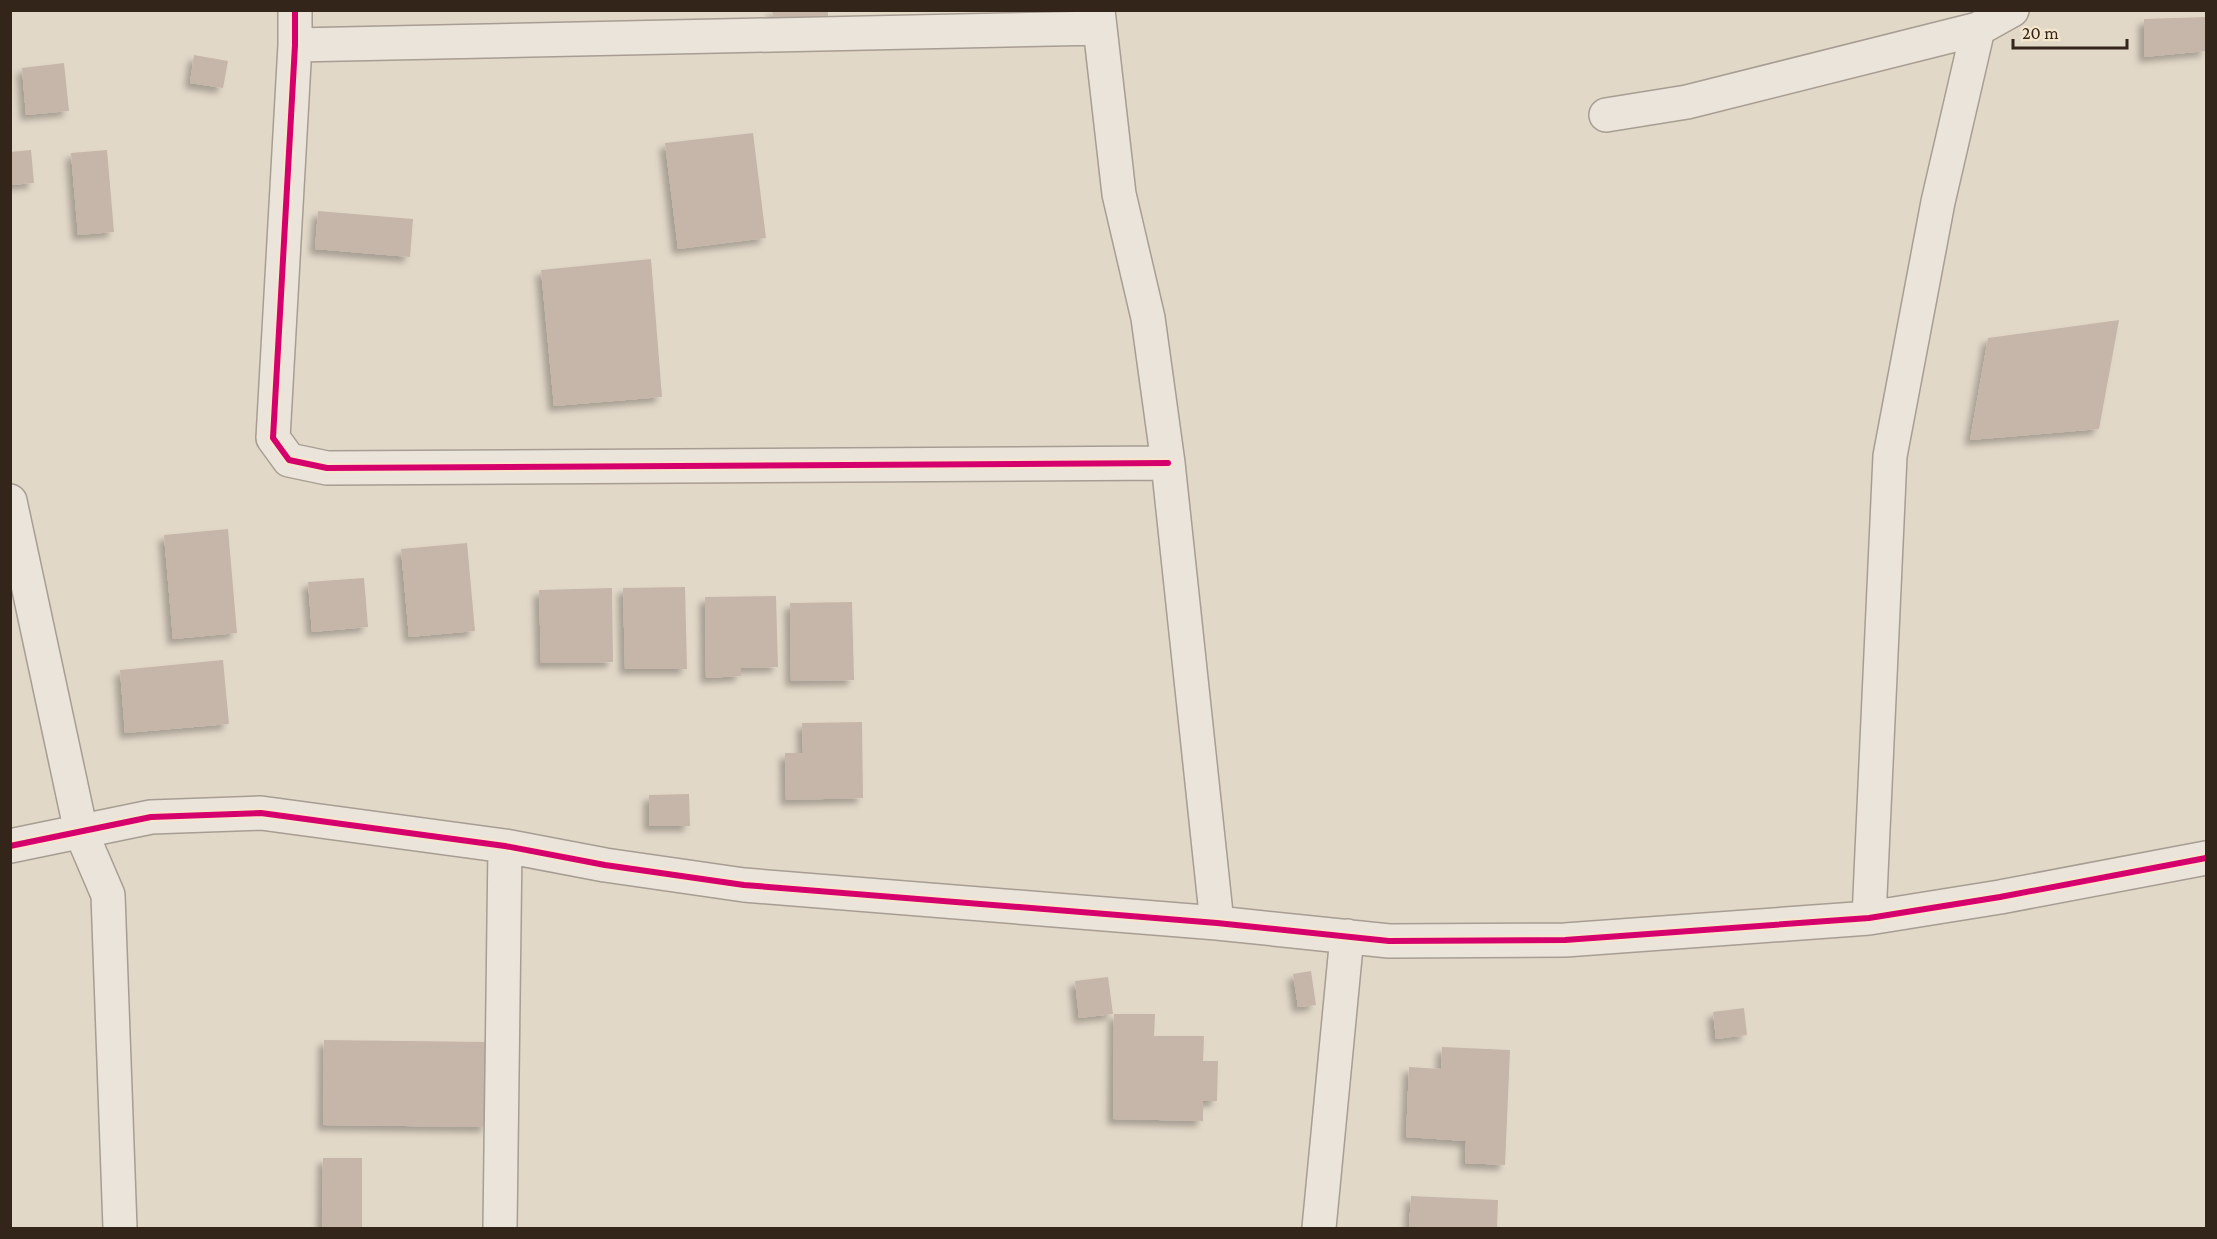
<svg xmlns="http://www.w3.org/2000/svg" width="2217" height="1239" viewBox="0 0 2217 1239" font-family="'Crimson Pro',serif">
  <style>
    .building { fill: #c6b6a9; filter: url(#shadow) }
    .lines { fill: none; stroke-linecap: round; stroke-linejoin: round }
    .street-casing { stroke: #a79d92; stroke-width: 36 }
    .street { stroke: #eae4da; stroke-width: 33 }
    .cycleway-casing { stroke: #f5e6cd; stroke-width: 10 }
    .cycleway { stroke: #d6006c; stroke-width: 6 }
  </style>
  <defs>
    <filter id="shadow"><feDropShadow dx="-5.5" dy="5.5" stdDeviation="3" flood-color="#0004"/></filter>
  </defs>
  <rect width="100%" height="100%" fill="#e2d8c8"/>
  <!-- building -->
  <path class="building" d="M 772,10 L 828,10 L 828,17 L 774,23 Z
    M 2206,17 L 2206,51 L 2144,57 L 2144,19 Z
    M 194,55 L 228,61 L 223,88 L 190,83 Z
    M 64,63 L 69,111 L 26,115 L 22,68 Z
    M 753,133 L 766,238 L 678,249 L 665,143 Z
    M 31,150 L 34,183 L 10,185 L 10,152 Z
    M 107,150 L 114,232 L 78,235 L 71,153 Z
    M 318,211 L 413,219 L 410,257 L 315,249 Z
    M 651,259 L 662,397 L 554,406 L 541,270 Z
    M 2119,320 L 2099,429 L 1970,440 L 1988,338 Z
    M 228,529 L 237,633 L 173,639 L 164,535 Z
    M 467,543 L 475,631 L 409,637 L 401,549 Z
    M 364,578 L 368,627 L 312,632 L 308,582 Z
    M 685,587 L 687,669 L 625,669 L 623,588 Z
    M 612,588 L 613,662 L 541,663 L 539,590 Z
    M 776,596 L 778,667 L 741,668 L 741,676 L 706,678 L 705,597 Z
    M 852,602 L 854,680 L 791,681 L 790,603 Z
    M 223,660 L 229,724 L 125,733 L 120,670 Z
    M 862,722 L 863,798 L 786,800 L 785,753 L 803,753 L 802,723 Z
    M 689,794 L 690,826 L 649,826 L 649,795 Z
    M 1311,971 L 1316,1005 L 1298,1007 L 1293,974 Z
    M 1108,977 L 1113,1014 L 1079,1018 L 1075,981 Z
    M 1744,1008 L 1747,1035 L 1716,1039 L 1713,1012 Z
    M 1114,1014 L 1155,1014 L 1154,1036 L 1204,1036 L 1203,1061 L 1218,1061 L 1217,1101 L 1203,1101 L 1203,1121 L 1113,1119 Z
    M 324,1040 L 489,1042 L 487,1127 L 323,1125 Z
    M 1442,1047 L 1510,1050 L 1505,1165 L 1465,1163 L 1466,1141 L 1406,1137 L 1409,1067 L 1441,1069 Z
    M 323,1158 L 362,1158 L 362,1228 L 322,1228 Z
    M 1411,1196 L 1498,1200 L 1497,1228 L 1409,1228 Z"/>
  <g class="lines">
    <!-- street casing -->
    <g class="street-casing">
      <path id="street" d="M 295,10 L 295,45 L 273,438 L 289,460 L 327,468 L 1168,463
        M 1098,10 L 1119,194 L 1148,318 L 1168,463 L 1217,923
        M 295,45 L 1100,28
        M 1606,115 L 1687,102 L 1978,29 L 2012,10
        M 10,501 L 81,832 L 108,895 L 120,1228
        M 10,846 L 151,817 L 261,813 L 505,846 L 605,865 L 744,885 L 1217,923 L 1389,941 L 1565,940 L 1869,918 L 2000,897 L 2206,858
        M 1869,918 L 1890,456 L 1938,202 L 1978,29
        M 500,1228 L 505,846
        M 1319,1228 L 1347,936"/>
    </g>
    <!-- street -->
    <use href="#street" class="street"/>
    <!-- cycleway casing -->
    <g class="cycleway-casing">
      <path id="cycleway" d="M 295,10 L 295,45 L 273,438 L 289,460 L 327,468 L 1168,463
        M 10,846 L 151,817 L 261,813 L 505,846 L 605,865 L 744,885 L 1217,923 L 1389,941 L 1565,940 L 1869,918 L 2000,897 L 2206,858"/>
    </g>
    <!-- cycleway -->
    <use href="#cycleway" class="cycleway"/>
  </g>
  <!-- border -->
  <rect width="2217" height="1239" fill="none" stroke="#34251b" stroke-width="24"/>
  <!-- scale -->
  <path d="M2013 39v9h114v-9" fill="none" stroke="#34251b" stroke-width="3"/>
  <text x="2022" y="39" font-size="18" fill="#34251b" stroke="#f5e6cd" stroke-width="4.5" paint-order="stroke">20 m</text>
</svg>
